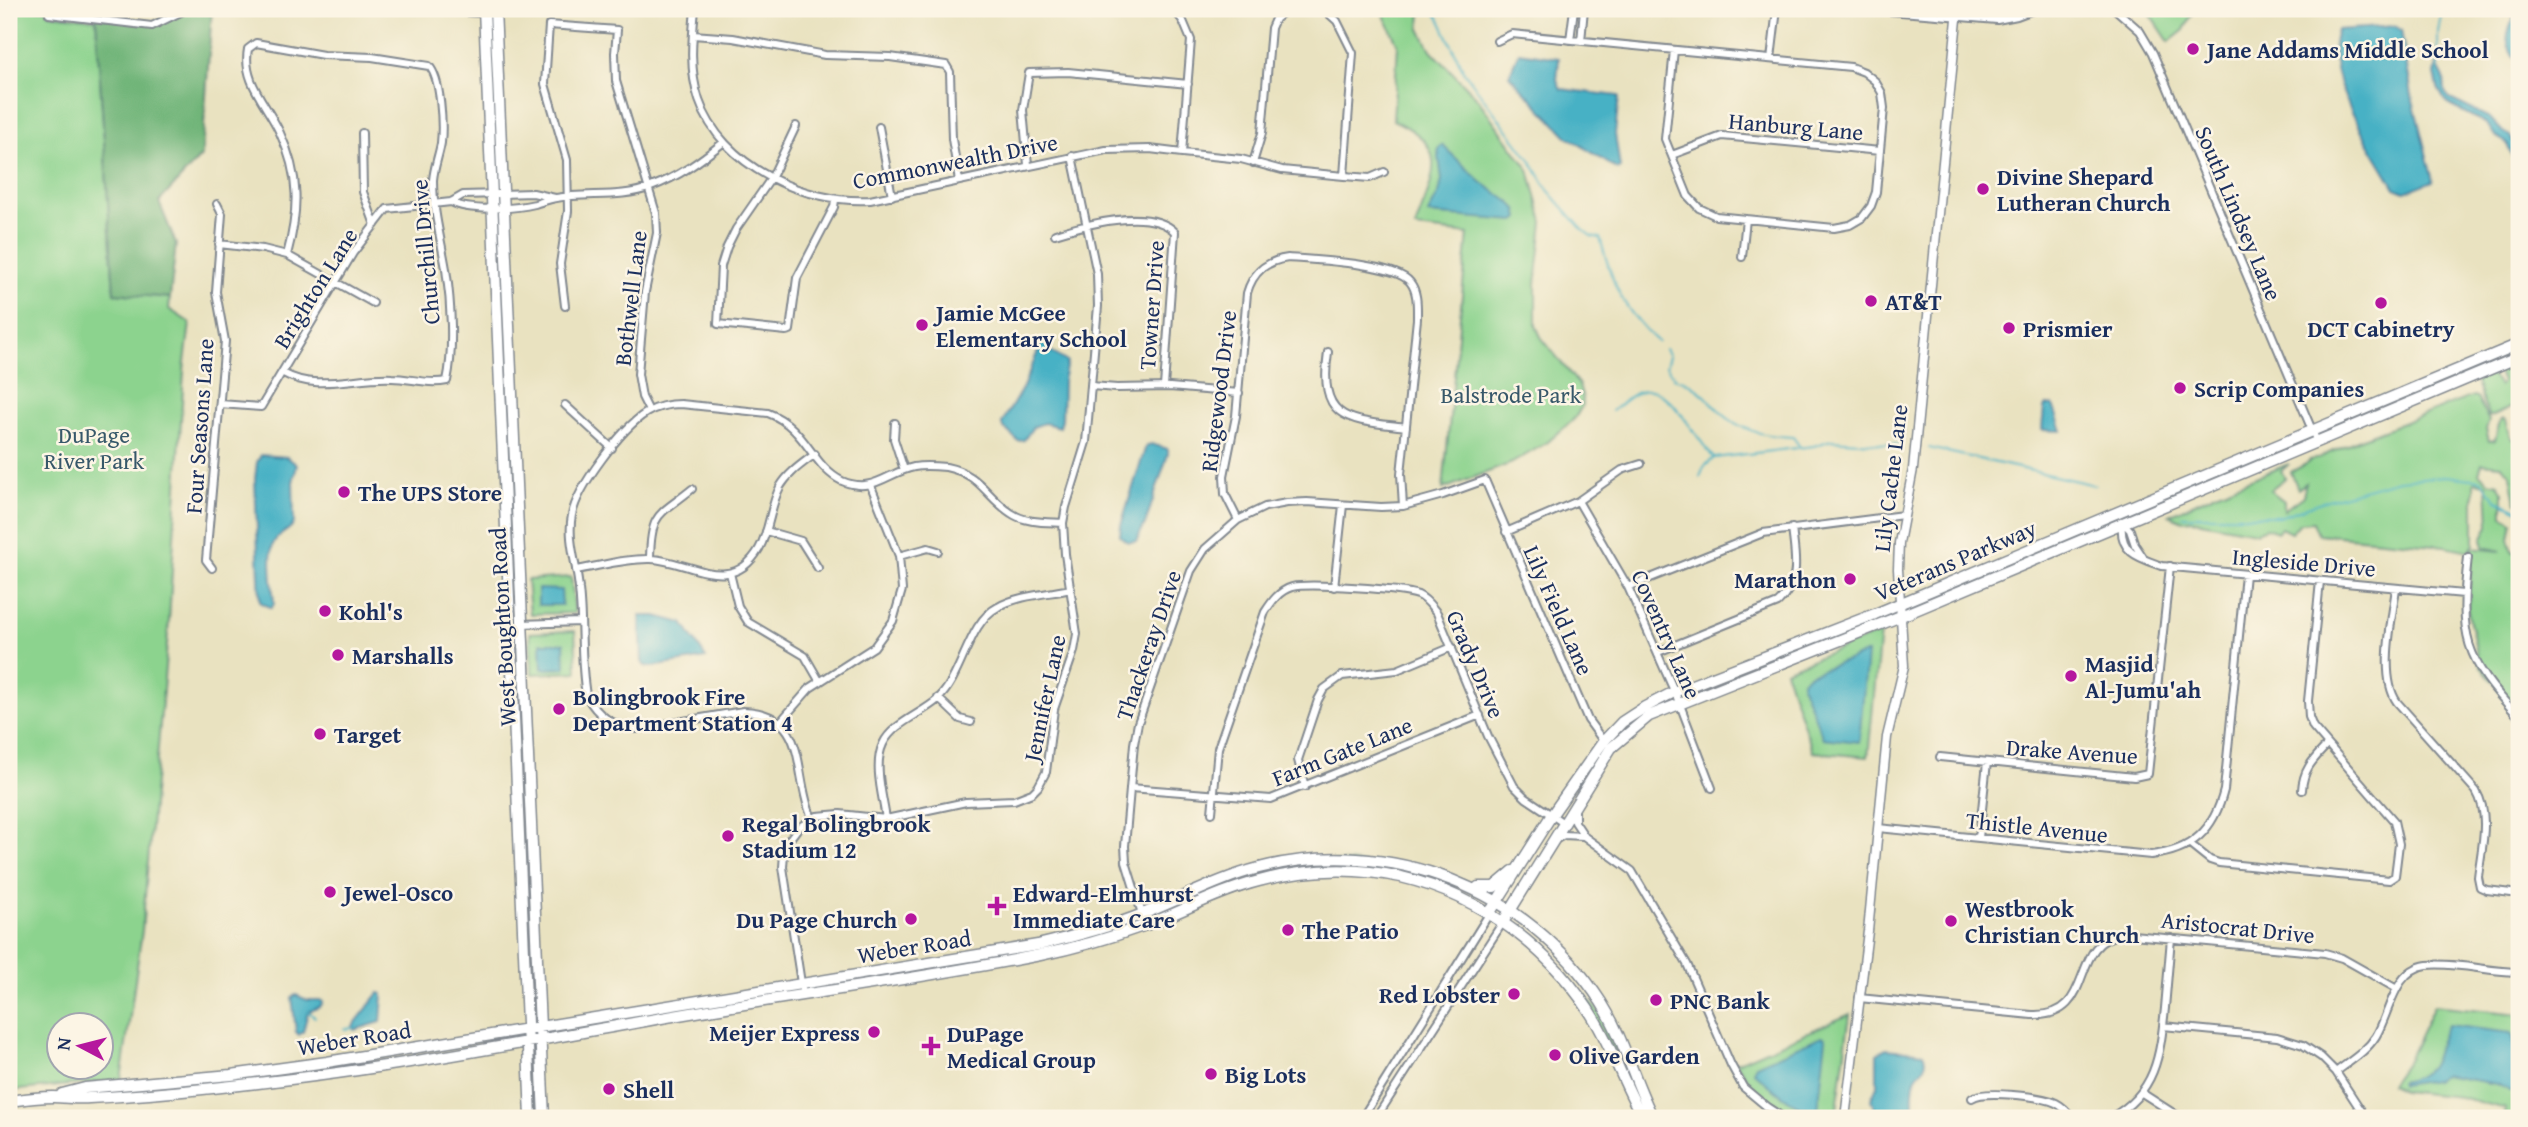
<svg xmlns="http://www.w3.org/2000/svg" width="2528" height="1127" viewBox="0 0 2528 1127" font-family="'Gentium Book Plus',serif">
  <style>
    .green { fill: #8cd38e; stroke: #548176; stroke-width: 2; fill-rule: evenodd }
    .forest { fill: #71b579; stroke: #46726c; stroke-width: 2 }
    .water { fill: #47b1c5; stroke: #317092; stroke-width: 2 }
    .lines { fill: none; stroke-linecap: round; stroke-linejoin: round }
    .stream { stroke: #47b1c5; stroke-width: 2 }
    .minor-casing { stroke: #82888f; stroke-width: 10 }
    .tertiary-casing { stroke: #82888f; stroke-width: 11 }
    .secondary-casing { stroke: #82888f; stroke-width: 13 }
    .minor { stroke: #fff; stroke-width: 6 }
    .tertiary { stroke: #fff; stroke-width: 8 }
    .secondary { stroke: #fff; stroke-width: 10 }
    .poi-dot { fill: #b5179e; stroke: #fcf5e5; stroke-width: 2.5 }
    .labels { text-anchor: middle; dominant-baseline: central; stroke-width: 5; stroke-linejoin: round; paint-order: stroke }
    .poi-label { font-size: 23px; font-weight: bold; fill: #1b2f5e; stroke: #fcf5e5; text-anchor: start }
    .street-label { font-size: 23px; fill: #1b2f5e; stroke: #fcf5e5 }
    .park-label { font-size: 23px; fill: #37586a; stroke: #fcf5e5 }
  </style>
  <rect width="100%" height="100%" fill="#fcf5e5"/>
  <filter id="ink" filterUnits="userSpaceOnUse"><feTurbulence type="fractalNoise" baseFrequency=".0143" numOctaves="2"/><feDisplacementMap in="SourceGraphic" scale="14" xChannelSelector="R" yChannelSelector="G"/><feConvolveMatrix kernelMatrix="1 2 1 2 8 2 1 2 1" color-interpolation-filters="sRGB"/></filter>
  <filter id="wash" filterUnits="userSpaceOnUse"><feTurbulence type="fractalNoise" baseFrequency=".00686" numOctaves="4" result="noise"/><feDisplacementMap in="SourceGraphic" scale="28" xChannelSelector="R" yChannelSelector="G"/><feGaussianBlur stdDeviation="1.57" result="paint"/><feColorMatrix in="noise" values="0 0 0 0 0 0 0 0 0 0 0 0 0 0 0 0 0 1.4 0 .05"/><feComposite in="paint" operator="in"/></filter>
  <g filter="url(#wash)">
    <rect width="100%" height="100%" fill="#e9e2c0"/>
    <!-- green -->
    <path class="green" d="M 9,9 L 47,9 L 50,14 L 96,19 L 114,293 L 170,298 L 169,309 L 190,323 L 184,370 L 169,621 L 142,931 L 121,1080 L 9,1091 ZM 60,1026 L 102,1026 L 102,1068 L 60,1068 Z
      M 1381,9 L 1421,9 L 1420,29 L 1431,50 L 1476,97 L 1529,170 L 1543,222 L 1536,284 L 1536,326 L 1541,337 L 1579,385 L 1583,398 L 1582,406 L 1575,418 L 1548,442 L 1512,463 L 1443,489 L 1468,234 L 1415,228 C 1432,178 1454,147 1393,120 L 1398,45 Z
      M 2147,9 L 2194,9 L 2184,30 L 2169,42 Z
      M 2509,366 L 2519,391 L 2519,404 L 2489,417 L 2475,380 L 2491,373 L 2499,386 L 2502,383 L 2498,370 Z
      M 2473,396 L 2477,397 L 2489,421 L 2486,429 L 2489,441 L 2495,440 L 2500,421 L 2503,419 L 2506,420 L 2511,438 L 2516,440 L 2519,439 L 2519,503 L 2516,503 L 2511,475 L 2501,465 L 2482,463 L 2479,473 L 2489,482 L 2498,484 L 2503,492 L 2503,515 L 2512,522 L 2509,538 L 2513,552 L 2519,552 L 2519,714 L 2480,666 L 2468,613 L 2472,548 L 2501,551 L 2484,547 L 2482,539 L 2489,526 L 2487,484 L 2474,482 L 2474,545 L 2469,551 L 2445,546 L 2318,534 L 2313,522 L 2300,523 L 2291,533 L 2281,528 L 2278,532 L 2266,528 L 2255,532 L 2190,520 L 2183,521 L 2169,515 L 2218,492 L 2289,464 L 2281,471 L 2285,478 L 2270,490 L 2284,501 L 2284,510 L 2303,496 L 2306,483 L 2298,489 L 2291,472 L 2308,463 L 2310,460 L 2316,459 L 2360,439 Z
      M 571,577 L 575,613 L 530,614 L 527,580 Z
      M 575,631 L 577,672 L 532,674 L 530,633 Z
      M 1880,633 L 1868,757 L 1813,752 L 1785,670 Z
      M 1347,862 L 1383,867 L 1361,867 L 1252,879 L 1251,877 C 1282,865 1315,863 1347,862 Z
      M 1585,995 L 1609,1023 L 1649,1118 L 1646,1118 L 1583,996 Z
      M 2434,1005 L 2519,1014 L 2519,1118 L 2504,1118 L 2506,1109 L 2460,1097 L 2402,1091 L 2390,1085 L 2408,1060 Z
      M 1850,1014 L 1837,1109 L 1832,1118 C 1823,1118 1813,1119 1804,1118 C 1774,1115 1751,1086 1736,1063 Z"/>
    <!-- forest -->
    <path class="forest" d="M 184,9 L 212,9 L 202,155 L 159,202 L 176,244 L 170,298 L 114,293 L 96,17 L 152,23 Z"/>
    <!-- water -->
    <path class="water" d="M 2517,9 L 2519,9 L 2519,65 C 2502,40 2506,36 2517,9 Z
      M 2395,26 L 2401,30 L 2412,96 L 2433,181 L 2405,192 L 2395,188 C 2373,147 2320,77 2337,30 Z
      M 1519,52 L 1559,58 L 1557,80 L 1561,89 L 1619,96 L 1615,134 L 1620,168 L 1618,170 L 1567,136 L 1509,75 Z
      M 2437,65 L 2444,78 L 2445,92 L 2450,99 L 2490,118 L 2503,132 L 2510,136 L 2519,153 L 2519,174 L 2507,143 L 2495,136 L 2487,124 L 2446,103 L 2438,88 L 2435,74 Z
      M 1442,145 L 1481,182 L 1511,203 L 1517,209 L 1519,218 L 1515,221 L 1428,214 L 1439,193 L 1442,180 L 1438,149 Z
      M 1045,341 L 1047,349 L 1067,362 L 1063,381 L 1062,419 L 1060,427 L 1044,423 L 1033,427 L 1024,440 L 1018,441 L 1002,426 L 1002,423 L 1023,387 L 1041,344 Z
      M 2046,405 L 2053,405 L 2062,431 L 2042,430 L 2044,407 Z
      M 1151,444 L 1168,449 L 1168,454 L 1145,524 L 1136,541 L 1128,542 L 1120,536 L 1121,525 L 1146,446 Z
      M 261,455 L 287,457 L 297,465 L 293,482 L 294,523 C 289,532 279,533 274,542 C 268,554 273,589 274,604 L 271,608 L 260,602 L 255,479 L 257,462 Z
      M 538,589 L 561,590 L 562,605 L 538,605 Z
      M 640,616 L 656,616 L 683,623 L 706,658 L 652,667 L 645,666 L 642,662 Z
      M 541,643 L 564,643 L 565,668 L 542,669 Z
      M 1867,653 L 1859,742 L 1823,738 L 1802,686 L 1802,681 L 1807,675 Z
      M 379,993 L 383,994 L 381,1022 L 354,1030 L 353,1026 Z
      M 296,995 L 307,1000 L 320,1000 L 323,1002 L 320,1007 L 308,1012 L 303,1032 L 299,1035 L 296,1032 L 292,997 Z
      M 2448,1025 L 2511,1033 C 2517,1043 2514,1051 2514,1062 C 2515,1072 2519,1081 2519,1091 L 2512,1092 L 2497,1084 L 2443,1075 L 2434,1080 L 2400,1085 L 2400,1082 C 2445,1073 2429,1052 2448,1025 Z
      M 1822,1036 L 1826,1038 L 1818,1110 C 1793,1110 1771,1087 1753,1071 L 1756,1065 Z
      M 1886,1049 L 1924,1053 C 1931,1068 1916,1071 1914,1083 C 1912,1093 1913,1108 1913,1118 L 1878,1118 L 1871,1099 L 1877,1086 L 1877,1054 Z"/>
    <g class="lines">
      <!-- stream -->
      <path class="stream" d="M 1427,9 L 1435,12 L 1441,22 L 1464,72 L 1531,161 L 1548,190 L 1582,229 L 1591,236 L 1600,238 C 1613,285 1621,308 1658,342
        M 2438,70 L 2438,32 L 2442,9
        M 1665,349 L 1669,356 L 1666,366 L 1676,379 C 1698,381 1712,407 1729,419 C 1748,433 1770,436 1793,437 L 1800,447
        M 1612,411 C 1622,403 1632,393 1645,390 C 1669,385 1698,441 1713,457
        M 1929,448 L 2095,485
        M 1700,477 L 1704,467 L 1714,458 L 1814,446 L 1831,440 L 1901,445
        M 2182,516 L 2282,516 L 2324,501 L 2398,480 L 2446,476 L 2481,480 L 2497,500 L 2519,510
        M 308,1012 L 315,1017
        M 345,1029 L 353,1028"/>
    </g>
  </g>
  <g filter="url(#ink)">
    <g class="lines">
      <!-- minor casing -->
      <g class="minor-casing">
        <path id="minor" d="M 50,9 L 49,14 L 152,26 L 187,9
          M 417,9 L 495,14
          M 695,9 C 692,40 689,70 699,100 C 721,166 805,204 870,200 L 1106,150 L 1150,149 L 1182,153 L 1241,159 L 1282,170 L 1344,176 L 1370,178 L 1384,172
          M 1171,9 L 1175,11 L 1183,21 L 1191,40 L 1182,153
          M 1317,9 L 1327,12 L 1337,21 L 1353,53 L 1344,176
          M 1865,9 L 1997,20 L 2017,16 L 2036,9
          M 2115,9 L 2140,31 L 2153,53 L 2317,442
          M 693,35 L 733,38 L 825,55 L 890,57 L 946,65 L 950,72 L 952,139 L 959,181
          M 1570,40 L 1574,9
          M 1497,41 L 1512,34 L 1851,67 L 1864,72 L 1875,81 L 1882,93 L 1884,108 L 1876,192 L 1871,206 L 1862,218 L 1850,225 L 1834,228 L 1716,216 L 1699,208 L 1688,196 L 1665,139 L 1674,50
          M 1581,41 L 1584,9
          M 1771,59 L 1777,9
          M 796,126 L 772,177 L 736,229 L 727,247 L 721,266 L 718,324 L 786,331 L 790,330 L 797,278 L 834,207 L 835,200
          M 879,127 L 892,196
          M 362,133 L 363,192 L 375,225
          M 1672,155 L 1722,136 L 1880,151
          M 1253,163 L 1262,133 L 1271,28 L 1275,19 L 1287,9
          M 1028,165 L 1023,110 L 1029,73 L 1068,72 L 1188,84
          M 451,202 C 469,212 514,209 535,204 C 542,202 549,199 556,198 C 587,192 620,199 651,187 C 680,176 700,161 724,142
          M 1055,234 C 1084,225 1150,206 1175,232 L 1164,387
          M 219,244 L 263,249 L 287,255 L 373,303
          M 1742,257 L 1746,219
          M 565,306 L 560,264 L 568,211 L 567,160 L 545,84 L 549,25 L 617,30 L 615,53 L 616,81 L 656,213 L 657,233 L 645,292 L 638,374 L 642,397 L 649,411
          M 1328,352 C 1318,422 1349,420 1406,427
          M 283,373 C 316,392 355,376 392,378 C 410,378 428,385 447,381 C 454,349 451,302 446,269 C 441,239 433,211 433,180 C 434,167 439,155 441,143 C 443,125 441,78 429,66 L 372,57 L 323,55 L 256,43 L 248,49 C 242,82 267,104 280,133 C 300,176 299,210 287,255
          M 1091,386 L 1117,388 L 1170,387 L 1239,393
          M 220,404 L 261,407 L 353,253 L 387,209 L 451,202 L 463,195 L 533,193 L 555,198
          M 565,405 L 612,448
          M 895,423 L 894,439 L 904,470
          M 1578,501 L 1628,587 L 1679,702 L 1712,788
          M 1238,520 L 1225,494 L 1224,476 L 1236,416 L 1247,293 C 1253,272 1266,261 1288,258 C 1313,260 1395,263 1410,282 C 1418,292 1417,306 1417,319 L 1401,474 L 1403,506
          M 2121,521 L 2130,530 L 2135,545 L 2143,557
          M 2122,524 C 2119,553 2139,558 2162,566 L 2464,594
          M 766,531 L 801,541 L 818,568
          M 1506,532 L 1578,501 L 1622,470 L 1641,464
          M 899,556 L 928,548 L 938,551
          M 2468,557 C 2459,637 2464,658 2519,717
          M 650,558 C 651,511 659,516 692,489
          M 212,568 L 206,560 L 225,341 L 216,292 L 222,214 L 217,204
          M 576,570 C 600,566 627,558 651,559 C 689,560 731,597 759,549 C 770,530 770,506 780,487 C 788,473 802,464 815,454
          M 730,573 L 738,606 L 748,622 L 805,656 L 820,682
          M 1334,587 L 1343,505
          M 1628,587 L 1763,533 L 1903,515
          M 2396,588 C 2392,619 2379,677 2397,702 L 2476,791 C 2491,816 2481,850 2478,877 L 2480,887 L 2487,890 L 2519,894
          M 520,624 L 581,622
          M 1658,652 L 1778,603 C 1802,580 1795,558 1792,528
          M 938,698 L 960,719 L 971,722
          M 781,721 L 810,688 L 874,647 L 893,621 L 902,590 L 899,556 L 871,486
          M 1940,757 L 2134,777 L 2148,774 L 2170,566
          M 1305,787 L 1298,760 L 1318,700 L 1324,689 L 1342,676 L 1397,670 L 1452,647
          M 1130,788 L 1271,799 L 1480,715
          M 2302,790 C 2303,769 2314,759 2327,745
          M 1575,809 L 1575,822 L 1585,837 L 1632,871 L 1687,964 L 1731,1065 L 1743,1087 L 1767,1107 L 1784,1118
          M 1212,813 L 1218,748 L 1265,612 C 1272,601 1279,591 1292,587 C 1309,583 1402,589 1418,595 C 1427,599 1431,606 1437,613 L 1488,736 L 1514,786 L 1526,798 L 1565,824
          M 812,818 C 792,774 811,713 743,711 L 636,729 C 612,725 598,717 586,695 C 580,660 583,624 579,589 C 577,565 567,539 572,515 C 577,487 622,428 646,413 C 656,407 669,404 681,404 L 768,413 C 806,427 812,467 842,481 C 873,494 886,473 914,467 C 923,465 936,466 946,467 C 981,474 985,496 1011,513 C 1025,523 1047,522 1063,523
          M 886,819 C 883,797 873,765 883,744 C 892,724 921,714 937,700 C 964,675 967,623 998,607 C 1019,595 1048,594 1071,589
          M 1878,828 L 2151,855 C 2192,851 2214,830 2224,790 L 2245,574
          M 1979,838 L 1987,762
          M 1557,839 L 1564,835 L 1583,836
          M 2190,844 L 2210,860 L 2219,863 L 2389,880 L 2395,876 L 2399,844 L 2394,821 L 2313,727 L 2309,717 L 2308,701 L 2320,581
          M 1143,917 L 1126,862 L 1125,846 L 1134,744 L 1138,723 L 1191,571 L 1205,549 L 1238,520 L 1265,507 L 1287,503 L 1307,502 L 1381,507 L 1403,506 L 1443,495 L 1485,480 L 1588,720 L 1604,742
          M 803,996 L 783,867 L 784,853 L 789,840 L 798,828 L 817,816 L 840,814 L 886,819 L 966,802 L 1014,800 L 1032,793 L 1038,787 L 1046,772 L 1054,709 L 1074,651 L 1077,634 L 1065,554 L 1063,523 L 1066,507 L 1086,442 L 1098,306 L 1097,274 L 1072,156
          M 1859,998 L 2032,1015 C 2098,1018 2067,942 2122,934 L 2325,953 L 2342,958 L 2397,989
          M 2163,1026 L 2277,1037 L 2303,1045 L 2321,1057 L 2336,1072 L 2366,1118
          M 2336,1072 C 2350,1061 2366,1052 2376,1036 C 2390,1013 2394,969 2427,965 C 2457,962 2489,972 2519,972
          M 2142,1093 L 2181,1118
          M 1972,1098 C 1983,1090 2042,1096 2056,1103 C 2062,1106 2068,1112 2072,1118
          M 1362,1118 L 1489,914
          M 1376,1118 L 1503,922
          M 2110,1118 C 2156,1093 2160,1056 2165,1008 C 2167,985 2169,961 2171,938"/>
      </g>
      <!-- tertiary casing -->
      <g class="tertiary-casing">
        <path id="tertiary" d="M 1845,1118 L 1868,931 L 1887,737 L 1904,666 L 1898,569 L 1899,543 L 1913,469 L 1958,9"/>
      </g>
      <!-- secondary casing -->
      <g class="secondary-casing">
        <path id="secondary" d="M 484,9 L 531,1118
          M 495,9 L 544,1118
          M 1478,887 L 1494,887 L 1513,871
          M 1489,914 L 1551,816 L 1603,742 L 1622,722 L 1645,707 L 1674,692 L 1875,614 L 2519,344
          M 1503,922 L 1611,748 L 1649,716 L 1901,616 L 2519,357
          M 62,1094 L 85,1088 L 231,1075 L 327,1062 L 1038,945 C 1074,936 1111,927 1145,913 C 1183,898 1220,878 1259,868 C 1390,835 1527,888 1601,1002 C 1624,1038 1634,1081 1653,1118
          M 9,1101 C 23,1099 38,1097 53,1097 C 65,1097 77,1099 89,1098 C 148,1095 208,1089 266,1082 C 393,1068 519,1043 645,1021 C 776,997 909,981 1040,955 C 1075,948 1110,938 1143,926 C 1182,912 1219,891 1259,881 C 1305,869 1355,867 1401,877 C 1482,896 1554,951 1596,1022 C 1614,1053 1625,1087 1643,1118"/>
      </g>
      <!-- minor -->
      <use href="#minor" class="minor"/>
      <!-- tertiary -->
      <use href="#tertiary" class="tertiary"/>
      <!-- secondary -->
      <use href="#secondary" class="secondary"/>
    </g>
  </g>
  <!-- markers -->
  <g class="poi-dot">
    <circle cx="2193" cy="49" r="7"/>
    <circle cx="1983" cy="189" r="7"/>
    <circle cx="1871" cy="301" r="7"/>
    <circle cx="2381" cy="303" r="7"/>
    <circle cx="922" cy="325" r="7"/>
    <circle cx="2009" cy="328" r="7"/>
    <circle cx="2180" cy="388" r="7"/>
    <circle cx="344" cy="492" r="7"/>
    <circle cx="1850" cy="579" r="7"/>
    <circle cx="325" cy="611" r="7"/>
    <circle cx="338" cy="655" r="7"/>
    <circle cx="2071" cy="676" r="7"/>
    <circle cx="559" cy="709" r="7"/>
    <circle cx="320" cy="734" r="7"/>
    <circle cx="728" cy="836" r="7"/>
    <circle cx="330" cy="892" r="7"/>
    <path d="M993.5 895.5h7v7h7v7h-7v7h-7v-7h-7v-7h7z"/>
    <circle cx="911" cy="919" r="7"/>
    <circle cx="1951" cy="921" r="7"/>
    <circle cx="1288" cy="930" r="7"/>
    <circle cx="1514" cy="994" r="7"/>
    <circle cx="1656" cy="1000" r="7"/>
    <circle cx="874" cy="1032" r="7"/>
    <path d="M927.5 1035.5h7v7h7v7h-7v7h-7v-7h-7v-7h7z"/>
    <circle cx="1555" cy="1055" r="7"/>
    <circle cx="1211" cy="1074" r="7"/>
    <circle cx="609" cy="1089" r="7"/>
  </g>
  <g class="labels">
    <!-- poi labels -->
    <g class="poi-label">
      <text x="2207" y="49">Jane Addams Middle School</text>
      <text x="1997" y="176">Divine Shepard<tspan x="1997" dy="26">Lutheran Church</tspan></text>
      <text x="1885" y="301">AT&amp;T</text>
      <text x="936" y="312">Jamie McGee<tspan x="936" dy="26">Elementary School</tspan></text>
      <text x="2023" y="328">Prismier</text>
      <text x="2381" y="328" text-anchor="middle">DCT Cabinetry</text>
      <text x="2194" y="388">Scrip Companies</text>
      <text x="358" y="492">The UPS Store</text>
      <text x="1836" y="579" text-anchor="end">Marathon</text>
      <text x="339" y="611">Kohl's</text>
      <text x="352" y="655">Marshalls</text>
      <text x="2085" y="663">Masjid<tspan x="2085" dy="26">Al-Jumu'ah</tspan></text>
      <text x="573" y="696">Bolingbrook Fire<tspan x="573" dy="26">Department Station 4</tspan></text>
      <text x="334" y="734">Target</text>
      <text x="742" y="823">Regal Bolingbrook<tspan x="742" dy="26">Stadium 12</tspan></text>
      <text x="344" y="892">Jewel-Osco</text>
      <text x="1013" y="893">Edward-Elmhurst<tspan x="1013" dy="26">Immediate Care</tspan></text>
      <text x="1965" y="908">Westbrook<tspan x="1965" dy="26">Christian Church</tspan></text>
      <text x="897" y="919" text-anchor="end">Du Page Church</text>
      <text x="1302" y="930">The Patio</text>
      <text x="1500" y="994" text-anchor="end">Red Lobster</text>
      <text x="1670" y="1000">PNC Bank</text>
      <text x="860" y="1032" text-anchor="end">Meijer Express</text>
      <text x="947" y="1033">DuPage<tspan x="947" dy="26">Medical Group</tspan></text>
      <text x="1569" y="1055">Olive Garden</text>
      <text x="1225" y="1074">Big Lots</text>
      <text x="623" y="1089">Shell</text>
    </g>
    <!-- street labels -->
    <g class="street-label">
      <text transform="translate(1796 126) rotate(5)">Hanburg Lane</text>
      <text transform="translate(955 161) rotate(-11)">Commonwealth Drive</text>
      <text transform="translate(2239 213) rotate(67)">South Lindsey Lane</text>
      <text transform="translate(425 252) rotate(-95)">Churchill Drive</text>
      <text transform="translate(315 288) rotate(-58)">Brighton Lane</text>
      <text transform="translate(630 298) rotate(-83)">Bothwell Lane</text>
      <text transform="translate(1151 305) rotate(-86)">Towner Drive</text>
      <text transform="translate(1218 391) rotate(-83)">Ridgewood Drive</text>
      <text transform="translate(199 426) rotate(-86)">Four Seasons Lane</text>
      <text transform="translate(1890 478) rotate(-83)">Lily Cache Lane</text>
      <text transform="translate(1955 560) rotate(-23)">Veterans Parkway</text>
      <text transform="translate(2304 562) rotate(5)">Ingleside Drive</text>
      <text transform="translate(1559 610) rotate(66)">Lily Field Lane</text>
      <text transform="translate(502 627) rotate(-93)">West Boughton Road</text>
      <text transform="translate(1667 634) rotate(66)">Coventry Lane</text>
      <text transform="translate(1148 645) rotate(-71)">Thackeray Drive</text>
      <text transform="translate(1476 664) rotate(67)">Grady Drive</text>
      <text transform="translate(1044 698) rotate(-78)">Jennifer Lane</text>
      <text transform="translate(1342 751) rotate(-22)">Farm Gate Lane</text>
      <text transform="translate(2072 751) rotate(4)">Drake Avenue</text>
      <text transform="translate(2037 827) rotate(6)">Thistle Avenue</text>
      <text transform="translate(2238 927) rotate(6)">Aristocrat Drive</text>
      <text transform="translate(914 946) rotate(-9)">Weber Road</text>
      <text transform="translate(354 1038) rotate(-9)">Weber Road</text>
    </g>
    <!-- park labels -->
    <g class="park-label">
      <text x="1511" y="394">Balstrode Park</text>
      <text x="94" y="434">DuPage<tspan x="94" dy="26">River Park</tspan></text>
    </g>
  </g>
  <!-- margin -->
  <rect width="2528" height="1127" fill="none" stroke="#fcf5e5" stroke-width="35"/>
  <!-- north arrow -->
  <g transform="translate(80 1046) rotate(277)"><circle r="33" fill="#fcf5e5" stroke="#a2a6af" stroke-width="2"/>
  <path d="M0-5L12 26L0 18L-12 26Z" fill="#b5179e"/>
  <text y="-10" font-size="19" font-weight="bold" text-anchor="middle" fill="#1b2f5e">N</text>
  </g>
</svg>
